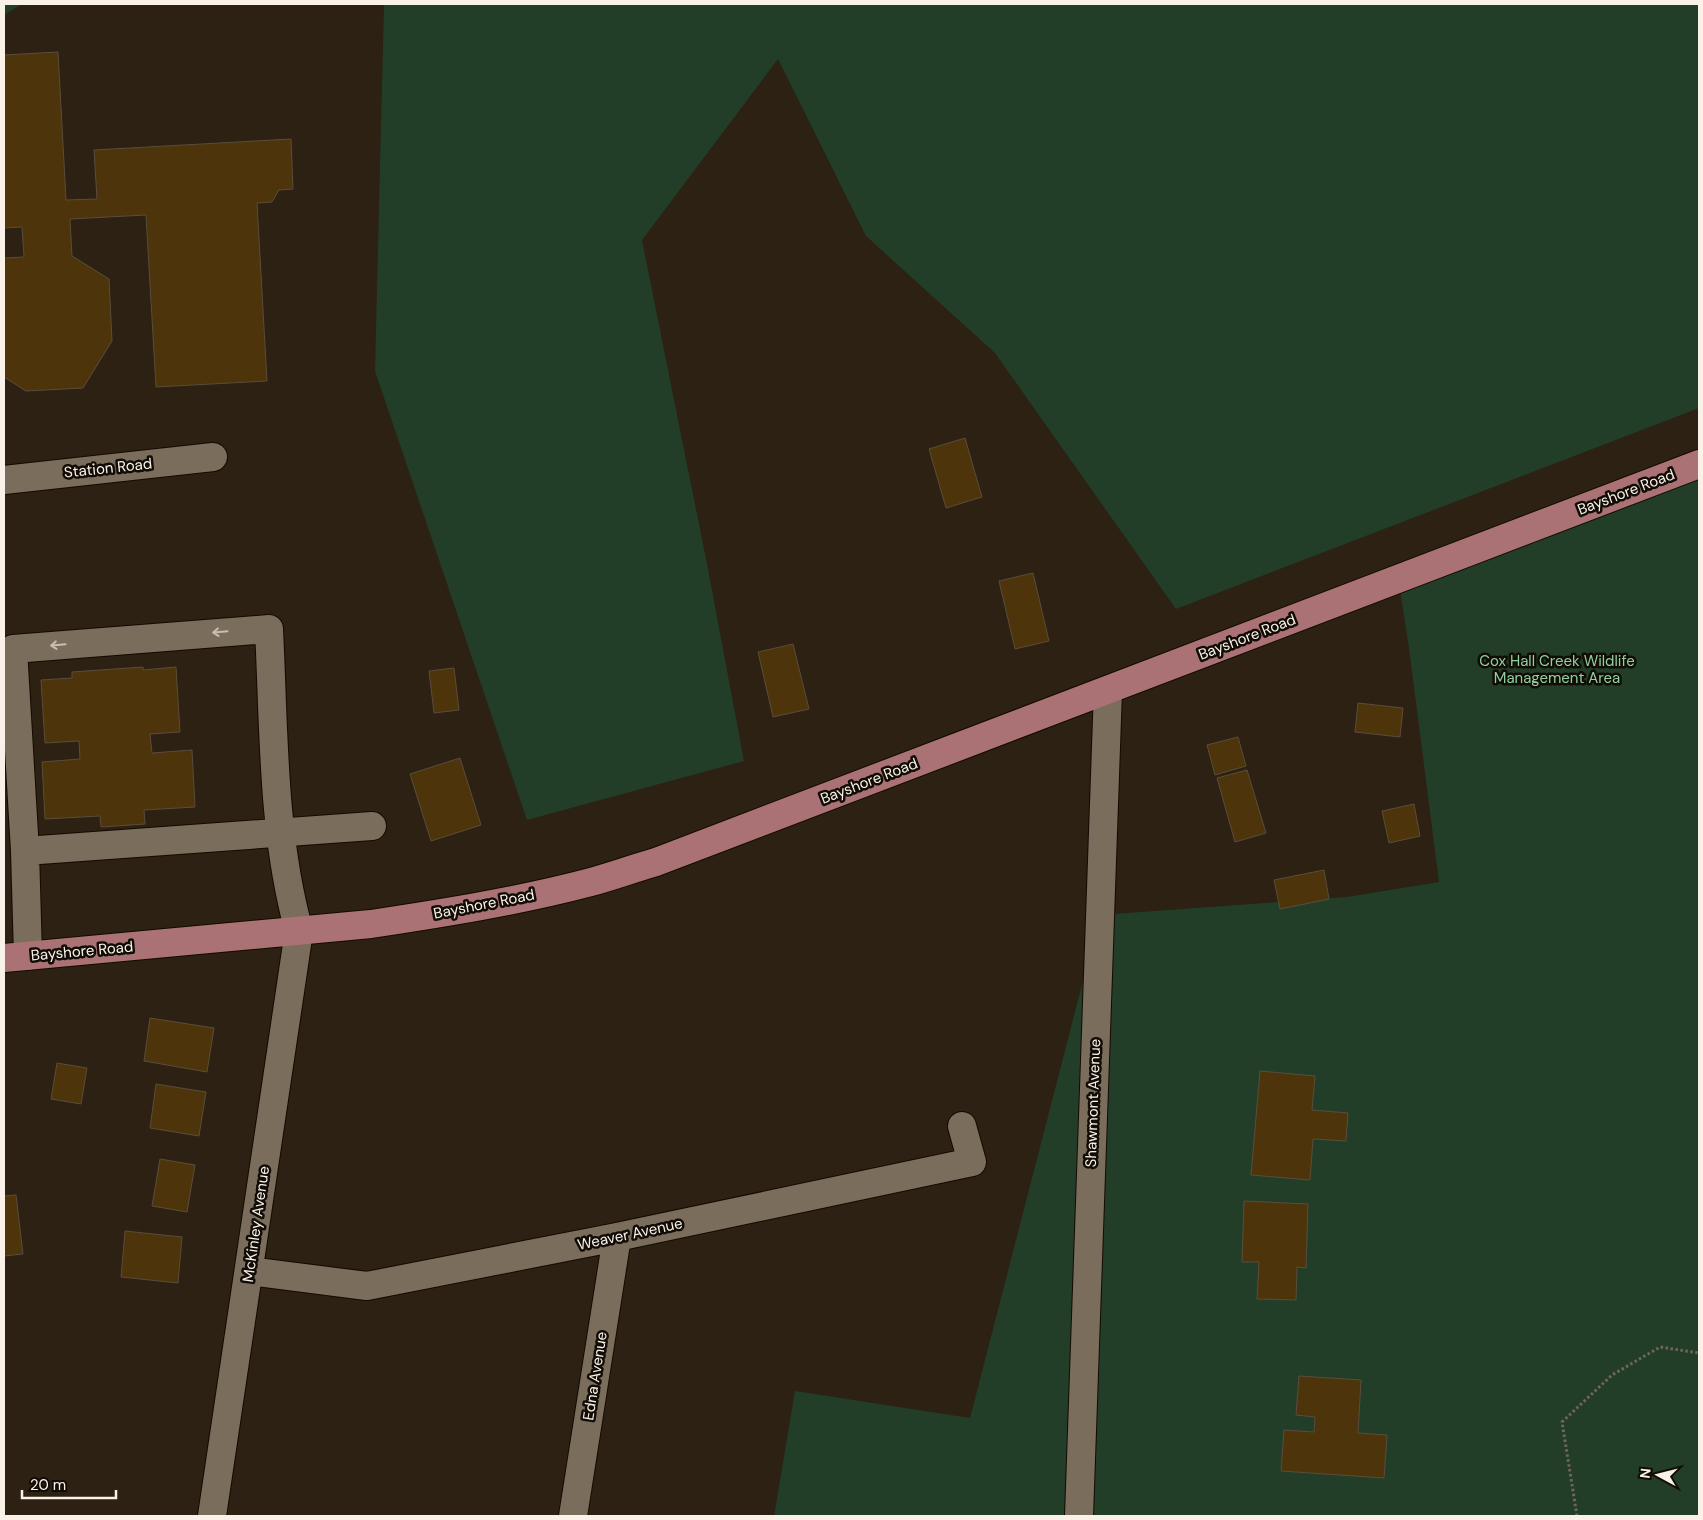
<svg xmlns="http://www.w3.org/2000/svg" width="1703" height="1520" viewBox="0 0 1703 1520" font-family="'DM Sans',sans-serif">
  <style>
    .green { fill: #223e29 }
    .building { fill: #4e340a; stroke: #594d3c }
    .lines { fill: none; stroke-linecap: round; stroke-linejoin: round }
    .minor-casing { stroke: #140a01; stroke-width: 30 }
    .major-casing { stroke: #140a01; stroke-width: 30 }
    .path { stroke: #706659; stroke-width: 3; stroke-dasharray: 2.5 2.5; stroke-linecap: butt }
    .minor { stroke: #7a6d5c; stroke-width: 28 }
    .major { stroke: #ab7275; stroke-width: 28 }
    .oneway { stroke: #c7bdb0 }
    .labels { text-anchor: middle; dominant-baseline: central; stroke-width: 5; stroke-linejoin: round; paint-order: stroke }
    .street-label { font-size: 15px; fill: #faf2e8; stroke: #110c06 }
    .park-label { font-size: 15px; fill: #90d19f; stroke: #110c06 }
  </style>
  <rect width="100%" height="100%" fill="#2c2112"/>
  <!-- green -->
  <path class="green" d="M 4,4 L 22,4 L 4,15 Z
    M 384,4 L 1699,4 L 1699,408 L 1176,609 L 995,353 L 866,236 L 778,59 L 642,240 L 707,564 L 744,761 L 527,820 L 375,371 Z
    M 1699,464 L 1699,1516 L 774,1516 L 795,1391 L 970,1418 L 1100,915 L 1347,897 L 1439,882 L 1409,648 L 1398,577 Z"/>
  <!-- building -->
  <path class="building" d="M 58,52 L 66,200 L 97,199 L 94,150 L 291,139 L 293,189 L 279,190 L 272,202 L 257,203 L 267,381 L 156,387 L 146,215 L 70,219 L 72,256 L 109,279 L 112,341 L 83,388 L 26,391 L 4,377 L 4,258 L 24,257 L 22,227 L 4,228 L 4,55 Z
    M 965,438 L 982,497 L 946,508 L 929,449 Z
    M 1033,573 L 1049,641 L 1015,649 L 999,581 Z
    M 793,644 L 809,709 L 773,717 L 758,652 Z
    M 143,667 L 143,670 L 176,667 L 180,732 L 150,734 L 152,753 L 192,750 L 195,807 L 144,810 L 145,824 L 101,827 L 100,816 L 45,819 L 42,762 L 80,759 L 79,741 L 45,743 L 41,680 L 72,678 L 72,672 Z
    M 454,668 L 459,710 L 434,713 L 429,671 Z
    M 1358,703 L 1403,708 L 1400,737 L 1355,732 Z
    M 1238,737 L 1246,766 L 1215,775 L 1207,745 Z
    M 460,758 L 481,825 L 431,841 L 410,774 Z
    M 1247,770 L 1266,833 L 1235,842 L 1217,778 Z
    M 1414,804 L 1420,836 L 1389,843 L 1382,811 Z
    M 1324,870 L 1329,899 L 1280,909 L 1274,880 Z
    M 150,1018 L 214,1028 L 207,1072 L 144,1061 Z
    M 57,1063 L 87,1068 L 81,1104 L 51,1099 Z
    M 1260,1071 L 1315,1076 L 1312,1110 L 1348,1113 L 1346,1141 L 1313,1139 L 1310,1180 L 1251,1175 Z
    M 156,1084 L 206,1092 L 199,1136 L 150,1128 Z
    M 160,1159 L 195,1165 L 187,1212 L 152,1206 Z
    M 16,1195 L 23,1254 L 4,1256 L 4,1196 Z
    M 1244,1201 L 1308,1204 L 1306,1268 L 1297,1267 L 1296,1300 L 1257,1299 L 1259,1262 L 1242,1262 Z
    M 125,1231 L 182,1237 L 178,1283 L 121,1277 Z
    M 1299,1376 L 1361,1380 L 1358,1433 L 1387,1435 L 1384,1478 L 1281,1471 L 1284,1430 L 1314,1432 L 1315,1417 L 1296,1415 Z"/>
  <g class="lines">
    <!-- minor casing -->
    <g class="minor-casing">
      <path id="minor" d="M 4,480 L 213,457
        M 25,851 L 372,826
        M 28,956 L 25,851 L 13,649 L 269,629 C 274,730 272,833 299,931 L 212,1516
        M 249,1271 L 367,1286 L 617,1237 L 972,1162 L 962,1126
        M 573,1516 L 617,1237
        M 1079,1516 L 1108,690"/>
    </g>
    <!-- major casing -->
    <g class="major-casing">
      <path id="major" d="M 4,958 L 371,924 C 444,913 519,901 591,882 C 613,876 635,868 656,862 L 1699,464"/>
    </g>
    <!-- path -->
    <path class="path" d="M 1577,1516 L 1562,1422 L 1612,1375 L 1660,1347 L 1699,1353"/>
    <!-- minor -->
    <use href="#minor" class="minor"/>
    <!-- major -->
    <use href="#major" class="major"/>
  </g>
  <!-- one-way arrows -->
  <defs><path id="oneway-shaft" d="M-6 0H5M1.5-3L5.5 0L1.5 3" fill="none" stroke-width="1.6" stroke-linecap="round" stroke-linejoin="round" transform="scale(1.25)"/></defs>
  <g class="oneway">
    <use href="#oneway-shaft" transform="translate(220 632) rotate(175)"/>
    <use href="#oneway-shaft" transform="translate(58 645) rotate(175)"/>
  </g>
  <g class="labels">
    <!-- street labels -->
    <g class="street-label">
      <text transform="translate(108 468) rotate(-6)">Station Road</text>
      <text transform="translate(1626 492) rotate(-21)">Bayshore Road</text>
      <text transform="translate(1247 637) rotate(-21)">Bayshore Road</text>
      <text transform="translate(869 781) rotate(-21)">Bayshore Road</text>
      <text transform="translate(484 904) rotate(-11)">Bayshore Road</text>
      <text transform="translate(82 951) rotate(-5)">Bayshore Road</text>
      <text transform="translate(1093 1103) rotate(-88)">Shawmont Avenue</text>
      <text transform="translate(256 1224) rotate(-82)">McKinley Avenue</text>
      <text transform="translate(630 1234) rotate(-12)">Weaver Avenue</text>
      <text transform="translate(595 1376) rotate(-81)">Edna Avenue</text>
    </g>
    <!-- park labels -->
    <g class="park-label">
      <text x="1557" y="661">Cox Hall Creek Wildlife<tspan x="1557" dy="17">Management Area</tspan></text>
    </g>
  </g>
  <!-- border -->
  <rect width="1703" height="1520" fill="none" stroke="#faf2e8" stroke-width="10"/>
  <!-- north arrow -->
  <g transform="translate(1658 1475) rotate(277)" stroke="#110c06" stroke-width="4" paint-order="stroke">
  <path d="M0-4L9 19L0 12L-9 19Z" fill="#faf2e8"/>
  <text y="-8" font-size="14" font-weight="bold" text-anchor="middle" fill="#faf2e8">N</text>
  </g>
  <!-- scale -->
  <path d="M22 1490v8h94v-8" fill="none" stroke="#faf2e8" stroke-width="2.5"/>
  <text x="30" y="1490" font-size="15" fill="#faf2e8" stroke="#110c06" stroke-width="4" paint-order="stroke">20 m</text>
</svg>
